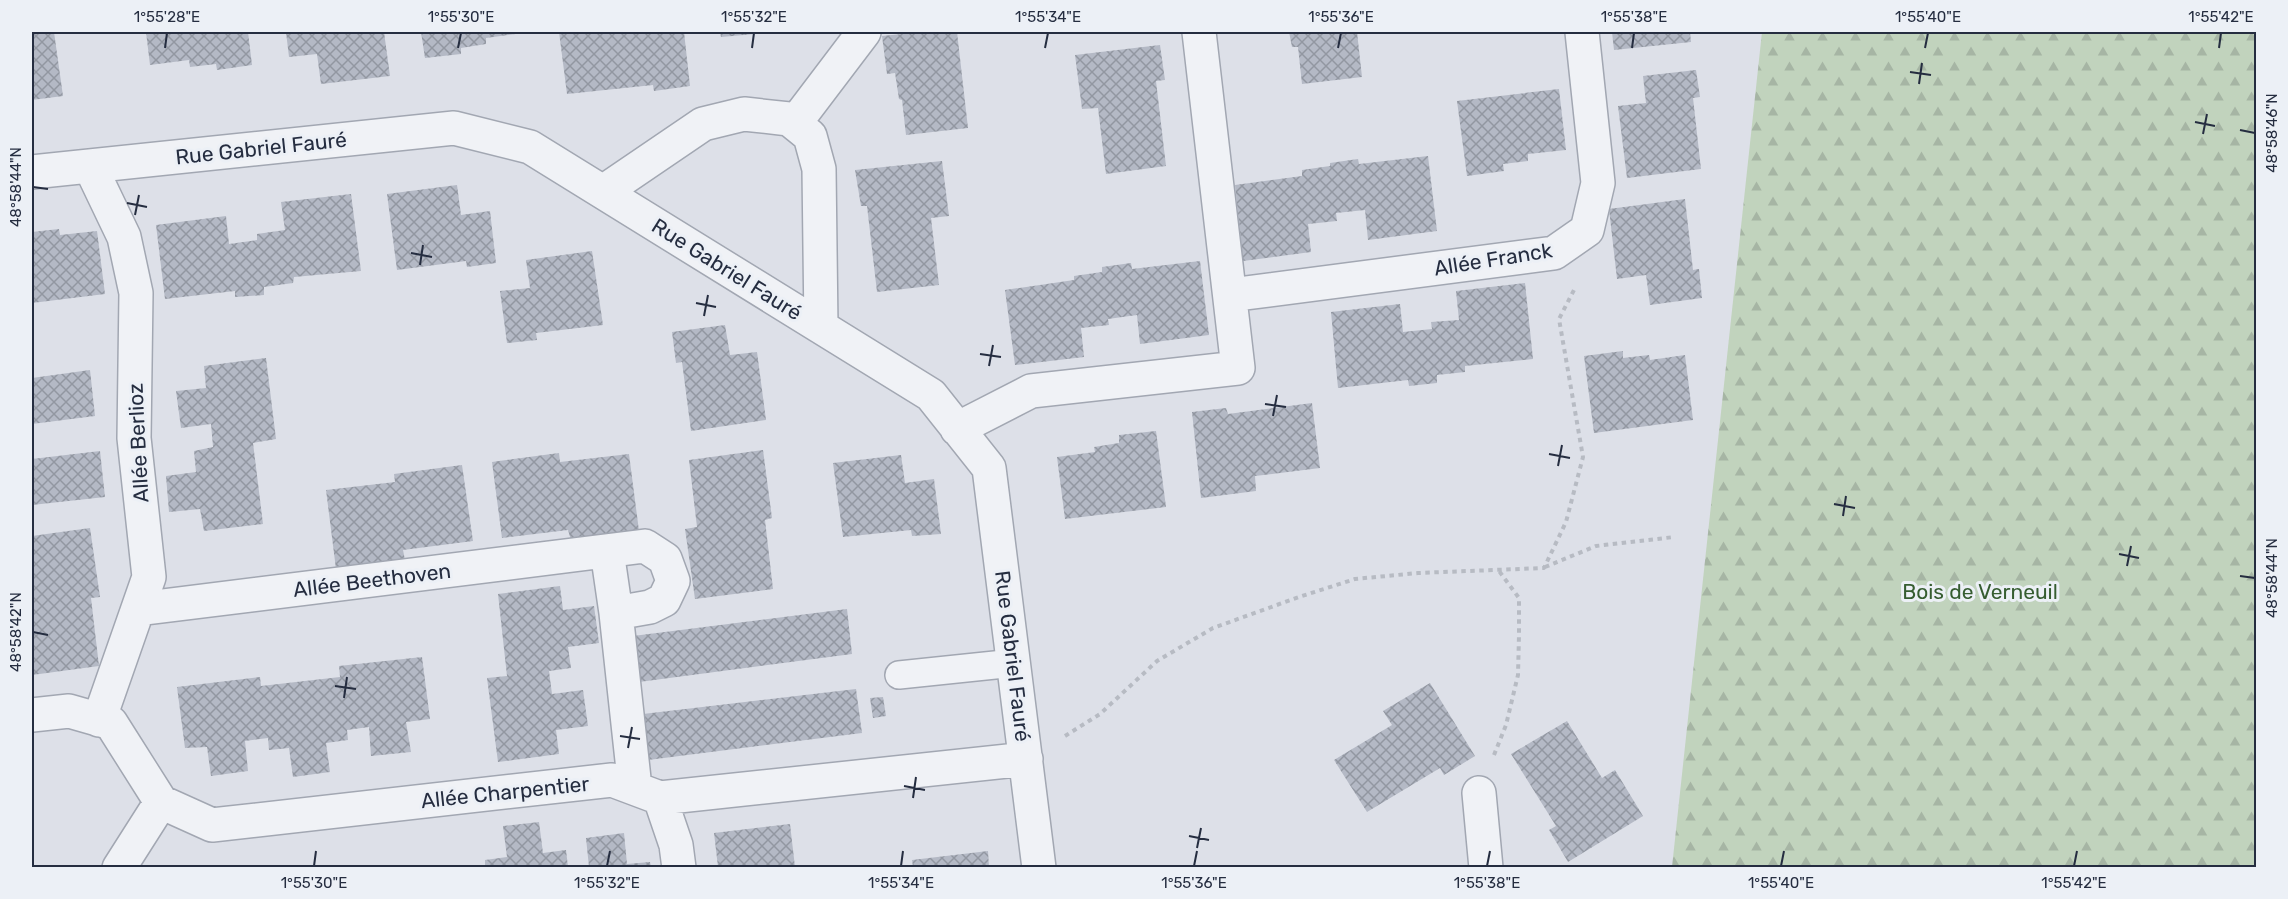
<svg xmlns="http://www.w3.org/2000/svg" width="2288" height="899" viewBox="0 0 2288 899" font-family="Rubik,sans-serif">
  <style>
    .forest { fill: url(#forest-firs) }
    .building { fill: url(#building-cross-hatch) }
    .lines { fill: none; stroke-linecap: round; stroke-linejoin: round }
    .service-casing { stroke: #a2a7b2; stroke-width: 30 }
    .minor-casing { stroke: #a2a7b2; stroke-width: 36 }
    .path { stroke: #b7bbc3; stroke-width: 4; stroke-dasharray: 4.5 4.5; stroke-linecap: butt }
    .service { stroke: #f0f2f6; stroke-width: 27 }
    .minor { stroke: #f0f2f6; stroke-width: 33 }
    .ticks { fill: none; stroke: #252d40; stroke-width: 2 }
    .labels { text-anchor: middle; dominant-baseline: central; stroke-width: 6; stroke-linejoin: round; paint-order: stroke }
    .street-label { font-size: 21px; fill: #252d40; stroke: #ecf0f6 }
    .park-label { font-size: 21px; fill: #365d31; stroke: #ecf0f6 }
    .neatline { fill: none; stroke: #252d40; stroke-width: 2 }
    .ticks-label { font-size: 15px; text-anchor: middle; fill: #252d40 }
  </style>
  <defs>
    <pattern id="forest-firs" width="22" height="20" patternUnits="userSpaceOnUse" patternTransform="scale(1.5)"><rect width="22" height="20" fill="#c1d3bd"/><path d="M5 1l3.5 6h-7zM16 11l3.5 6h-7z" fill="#a6b5a4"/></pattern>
    <pattern id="building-cross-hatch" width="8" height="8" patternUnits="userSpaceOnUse" patternTransform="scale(1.5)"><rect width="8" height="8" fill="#b4b9c5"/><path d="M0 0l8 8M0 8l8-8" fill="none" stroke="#9297a1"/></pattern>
  </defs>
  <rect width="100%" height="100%" fill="#dde0e8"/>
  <!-- forest -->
  <path class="forest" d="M 1762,32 L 2256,32 L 2256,867 L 1672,867 Z"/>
  <!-- building -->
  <path class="building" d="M 32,32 L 54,32 L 63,96 L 32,100 Z
    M 146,32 L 248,32 L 252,65 L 217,70 L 216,64 L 190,67 L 189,60 L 150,65 Z
    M 286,32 L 384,32 L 390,76 L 321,84 L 317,54 L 289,57 Z
    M 421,32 L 523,32 L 523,33 L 486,38 L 486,44 L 461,48 L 461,54 L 425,58 Z
    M 559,32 L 684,32 L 690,86 L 654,91 L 653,85 L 567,94 Z
    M 720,32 L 755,32 L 755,34 L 721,37 Z
    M 922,32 L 957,32 L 968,128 L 906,135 L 902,100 L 899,99 L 895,73 L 887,74 L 882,36 Z
    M 1289,32 L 1357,32 L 1362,77 L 1302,84 L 1298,47 L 1292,47 Z
    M 1612,32 L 1690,32 L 1691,42 L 1614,50 Z
    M 1160,45 L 1165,80 L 1156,81 L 1166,166 L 1106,174 L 1098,108 L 1082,109 L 1075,55 Z
    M 1696,70 L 1700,97 L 1693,98 L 1701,169 L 1627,178 L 1618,106 L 1646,103 L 1643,76 Z
    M 1559,89 L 1566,150 L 1528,154 L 1528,161 L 1503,164 L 1504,171 L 1467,176 L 1457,101 Z
    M 1428,156 L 1437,231 L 1368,240 L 1365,210 L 1336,213 L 1337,221 L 1308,224 L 1311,252 L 1243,261 L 1235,185 L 1302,176 L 1302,170 L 1330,166 L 1330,163 L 1358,159 L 1359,164 Z
    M 942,161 L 949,216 L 931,218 L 939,285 L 877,292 L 867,206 L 861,206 L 855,170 Z
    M 457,185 L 461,215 L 490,211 L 496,263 L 467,267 L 466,261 L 397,270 L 387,194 Z
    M 351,194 L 361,271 L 294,277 L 293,283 L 264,287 L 264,295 L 235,297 L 235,291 L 165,299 L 156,225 L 226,216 L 229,244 L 257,240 L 257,234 L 285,230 L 281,202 Z
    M 1685,199 L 1693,270 L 1699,269 L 1702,298 L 1650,305 L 1646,275 L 1617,279 L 1609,209 Z
    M 59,229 L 60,235 L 97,231 L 105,294 L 32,303 L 32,232 Z
    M 592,251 L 603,325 L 536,333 L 537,340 L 507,343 L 500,291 L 530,288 L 526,260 Z
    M 1200,261 L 1209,335 L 1140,344 L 1137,315 L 1108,319 L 1109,325 L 1081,328 L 1084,357 L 1015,365 L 1005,290 L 1074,280 L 1074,276 L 1102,272 L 1102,267 L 1131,263 L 1132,269 Z
    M 1525,283 L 1533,359 L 1465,366 L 1465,372 L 1437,375 L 1437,383 L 1409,386 L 1408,380 L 1338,388 L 1331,312 L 1400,304 L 1403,332 L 1432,329 L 1431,322 L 1459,320 L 1456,291 Z
    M 725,325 L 730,355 L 757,352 L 766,420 L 691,431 L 682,362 L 676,363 L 672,332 Z
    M 1623,351 L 1623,358 L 1649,355 L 1650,360 L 1685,355 L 1693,420 L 1594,433 L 1584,356 Z
    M 266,358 L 276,439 L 253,443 L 263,524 L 204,531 L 200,509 L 169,512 L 166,476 L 196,472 L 194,451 L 213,447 L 211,424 L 181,428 L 176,391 L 206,388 L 204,366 Z
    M 90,370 L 95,416 L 32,424 L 32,378 Z
    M 1312,403 L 1320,468 L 1255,476 L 1256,491 L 1201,498 L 1192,412 L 1226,408 L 1228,414 Z
    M 1156,431 L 1166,507 L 1065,519 L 1057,457 L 1095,452 L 1094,447 L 1119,443 L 1119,435 Z
    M 763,450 L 772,518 L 765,520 L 773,589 L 695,599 L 685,529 L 697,527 L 689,460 Z
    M 100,451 L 105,497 L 32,505 L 32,459 Z
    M 559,453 L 560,462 L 629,454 L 639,531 L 571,540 L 568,530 L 502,538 L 492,462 Z
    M 901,455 L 905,483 L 934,479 L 941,534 L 912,536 L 911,530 L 843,537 L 833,463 Z
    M 462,465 L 473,541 L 403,550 L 405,560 L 336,569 L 326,490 L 395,482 L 394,474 Z
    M 90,528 L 100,597 L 91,598 L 99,666 L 32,675 L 32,536 Z
    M 560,586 L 563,610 L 594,606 L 599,643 L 568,647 L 571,668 L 549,671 L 552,694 L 583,690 L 588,726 L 556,730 L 559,754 L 498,762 L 487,678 L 507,676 L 498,594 Z
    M 847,609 L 852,654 L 639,682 L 633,636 Z
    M 422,657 L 430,719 L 406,722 L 411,752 L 371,756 L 369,727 L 347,730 L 348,740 L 326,743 L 330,772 L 293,777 L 289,748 L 269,750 L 268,738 L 245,741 L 248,771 L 211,776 L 207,747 L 185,748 L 177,687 L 260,677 L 261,686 L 340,677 L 339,666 Z
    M 1430,683 L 1475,756 L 1444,775 L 1440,768 L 1367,812 L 1334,760 L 1392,725 L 1383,711 Z
    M 856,689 L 862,733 L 648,760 L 643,714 Z
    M 883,697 L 886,716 L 873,718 L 870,698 Z
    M 1567,721 L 1602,778 L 1615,770 L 1643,816 L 1568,862 L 1549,830 L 1556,826 L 1511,754 Z
    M 539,822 L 543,853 L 566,850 L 568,867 L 485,867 L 485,860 L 507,857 L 503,826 Z
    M 790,824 L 795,867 L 718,867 L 714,833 Z
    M 624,833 L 627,864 L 650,862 L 651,867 L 589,867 L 586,838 Z
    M 988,851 L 989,867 L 913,867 L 912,860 Z"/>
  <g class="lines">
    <!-- service casing -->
    <g class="service-casing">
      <path id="service" d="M 899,675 L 1014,663"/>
    </g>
    <!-- minor casing -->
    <g class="minor-casing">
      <path id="minor" d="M 795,123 L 864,32
        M 90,166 L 124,237 L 136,293 L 134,438 L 149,577 L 99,720
        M 32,172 L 454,128 L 530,147 L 931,395 L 989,468 L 1039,868
        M 603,192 L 703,124 L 744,114 L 789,119 L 810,136 L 819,169 L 821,327
        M 1230,295 L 1554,253 L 1587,230 L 1598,183 L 1582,32
        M 957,429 L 1031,391 L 1238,368 L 1199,32
        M 607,551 L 616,613 L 635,788
        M 138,609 L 645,546 L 665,559 L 673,581 L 664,600 L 650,607 L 616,613
        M 32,715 L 69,711 L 111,723 L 161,802 L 212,825 L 612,780 L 660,798 L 1026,759
        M 1479,793 L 1486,868
        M 660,798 L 676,845 L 679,868
        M 119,868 L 161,802"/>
    </g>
    <!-- path -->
    <path class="path" d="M 1545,567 L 1596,546 L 1674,537
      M 1065,736 L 1100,714 L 1157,661 L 1213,628 L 1299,597 L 1355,579 L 1418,573 L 1544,568 L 1566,522 L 1583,457 L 1559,319 L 1574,290
      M 1494,755 L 1506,725 L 1518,675 L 1519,635 L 1519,598 L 1499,571"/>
    <!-- service -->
    <use href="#service" class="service"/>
    <!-- minor -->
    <use href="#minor" class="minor"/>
  </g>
  <!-- ticks -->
  <path class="ticks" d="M 165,48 L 167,33M 458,48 L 461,33M 752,48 L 754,33M 1045,48 L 1048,33M 1338,48 L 1341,33M 1632,48 L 1634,33M 1925,48 L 1928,33M 2219,48 L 2221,33M 1910,72 L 1931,75M 1919,84 L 1922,63M 2195,122 L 2215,126M 2240,130 L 2255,133M 2203,134 L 2207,114M 33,187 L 48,189M 127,203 L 147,207M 135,215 L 139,195M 411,253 L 432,257M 420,265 L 423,245M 696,303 L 716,307M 704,316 L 708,295M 980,354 L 1001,357M 989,366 L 993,345M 1265,404 L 1286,407M 1273,416 L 1277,395M 1549,454 L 1570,458M 1558,466 L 1562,445M 1834,504 L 1855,508M 1843,516 L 1846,496M 2119,554 L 2139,558M 2127,566 L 2131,546M 2240,576 L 2255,578M 33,632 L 48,635M 335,686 L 356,689M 344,698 L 347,677M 620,736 L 640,739M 628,748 L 632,727M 904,786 L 925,790M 913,798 L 916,777M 1189,836 L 1209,840M 1197,848 L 1201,828M 314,866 L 316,851M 607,866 L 610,851M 901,866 L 903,851M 1194,866 L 1197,851M 1487,866 L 1490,851M 1781,866 L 1784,851M 2074,866 L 2077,851"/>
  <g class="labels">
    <!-- street labels -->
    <g class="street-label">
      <text transform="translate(261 148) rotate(-6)">Rue Gabriel Fauré</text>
      <text transform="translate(1493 259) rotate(-9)">Allée Franck</text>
      <text transform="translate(727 269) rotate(32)">Rue Gabriel Fauré</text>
      <text transform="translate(138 443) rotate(-93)">Allée Berlioz</text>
      <text transform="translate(372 580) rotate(-7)">Allée Beethoven</text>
      <text transform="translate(1013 656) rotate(83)">Rue Gabriel Fauré</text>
      <text transform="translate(505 792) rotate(-6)">Allée Charpentier</text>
    </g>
    <!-- park labels -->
    <g class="park-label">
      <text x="1980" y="591">Bois de Verneuil</text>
    </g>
  </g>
  <!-- border -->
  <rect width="2288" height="899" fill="none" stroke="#ecf0f6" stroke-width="66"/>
  <rect x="33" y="33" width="2222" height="833" class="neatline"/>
  <g class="ticks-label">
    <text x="167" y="22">1°55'28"E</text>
    <text x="461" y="22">1°55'30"E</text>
    <text x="754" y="22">1°55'32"E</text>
    <text x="1048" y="22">1°55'34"E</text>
    <text x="1341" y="22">1°55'36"E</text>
    <text x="1634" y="22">1°55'38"E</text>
    <text x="1928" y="22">1°55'40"E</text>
    <text x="2221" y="22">1°55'42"E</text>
    <text transform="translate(2272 133) rotate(-90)" y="5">48°58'46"N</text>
    <text transform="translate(16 187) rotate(-90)" y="5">48°58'44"N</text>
    <text transform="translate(2272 578) rotate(-90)" y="5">48°58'44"N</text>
    <text transform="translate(16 632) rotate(-90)" y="5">48°58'42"N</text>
    <text x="314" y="888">1°55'30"E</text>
    <text x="607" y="888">1°55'32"E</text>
    <text x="901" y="888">1°55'34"E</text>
    <text x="1194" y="888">1°55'36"E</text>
    <text x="1487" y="888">1°55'38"E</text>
    <text x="1781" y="888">1°55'40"E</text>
    <text x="2074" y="888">1°55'42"E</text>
  </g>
</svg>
